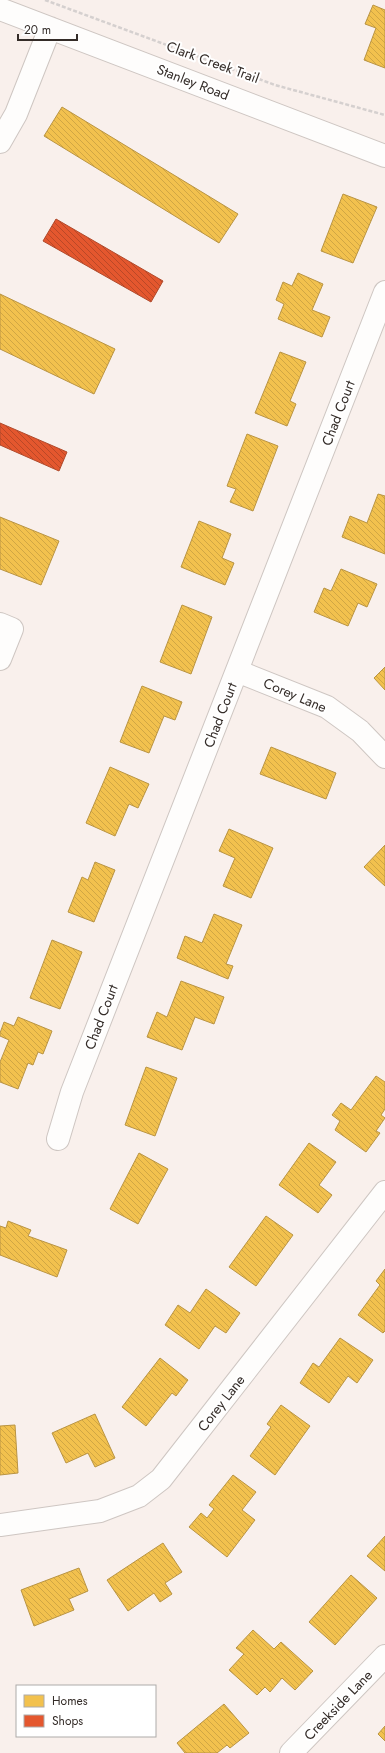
<svg xmlns="http://www.w3.org/2000/svg" width="385" height="1753" viewBox="0 0 385 1753" font-family="Jost,sans-serif">
  <style>
    .homes { fill: url(#homes-back-hatch); stroke: #b99443 }
    .shops { fill: url(#shops-back-hatch); stroke: #af4a2c }
    .lines { fill: none; stroke-linecap: round; stroke-linejoin: round }
    .minor-casing { stroke: #cec6c2; stroke-width: 24 }
    .path { stroke: #d5d0cf; stroke-width: 2.5; stroke-dasharray: 4 2; stroke-linecap: butt }
    .minor { stroke: #fefdfc; stroke-width: 22 }
    .labels { text-anchor: middle; dominant-baseline: central; stroke-width: 4; stroke-linejoin: round; paint-order: stroke }
    .street-label { font-size: 14px; fill: #342c28; stroke: #fff }
  </style>
  <defs>
    <pattern id="homes-back-hatch" width="6" height="6" patternUnits="userSpaceOnUse"><rect width="6" height="6" fill="#f2c14e"/><path d="M-1 5l2 2M0 0l6 6M5-1l2 2" fill="none" stroke="#d0a644"/></pattern>
    <pattern id="shops-back-hatch" width="6" height="6" patternUnits="userSpaceOnUse"><rect width="6" height="6" fill="#e4572e"/><path d="M-1 5l2 2M0 0l6 6M5-1l2 2" fill="none" stroke="#ba4827"/></pattern>
  </defs>
  <rect width="100%" height="100%" fill="#f9f0ec"/>
  <!-- homes -->
  <path class="homes" d="M 373,5 L 385,10 L 385,68 L 364,60 L 376,28 L 365,24 Z
    M 62,107 L 238,214 L 219,243 L 44,136 Z
    M 343,194 L 377,207 L 353,263 L 321,251 Z
    M 298,273 L 323,284 L 312,310 L 330,317 L 322,337 L 278,319 L 284,304 L 276,300 L 283,282 L 292,286 Z
    M 0,294 L 115,349 L 94,394 L 0,349 Z
    M 280,352 L 306,362 L 290,401 L 296,404 L 287,426 L 255,413 Z
    M 247,434 L 278,446 L 253,511 L 230,502 L 236,489 L 227,486 Z
    M 378,494 L 385,496 L 385,554 L 342,537 L 350,516 L 367,523 Z
    M 0,517 L 59,541 L 41,585 L 0,569 Z
    M 199,521 L 231,534 L 222,558 L 234,563 L 225,585 L 181,567 Z
    M 341,569 L 377,584 L 367,607 L 358,603 L 348,626 L 314,612 L 324,588 L 331,591 Z
    M 182,605 L 212,617 L 191,674 L 160,662 Z
    M 385,667 L 385,690 L 374,678 Z
    M 142,686 L 182,702 L 175,720 L 164,716 L 149,753 L 120,742 Z
    M 271,747 L 336,773 L 326,799 L 260,774 Z
    M 110,767 L 149,784 L 138,808 L 129,804 L 115,836 L 86,823 Z
    M 229,829 L 273,848 L 251,898 L 223,886 L 235,858 L 219,851 Z
    M 385,845 L 385,886 L 364,867 Z
    M 95,862 L 115,870 L 94,922 L 68,912 L 82,877 L 88,880 Z
    M 214,914 L 242,925 L 226,964 L 233,966 L 228,979 L 177,958 L 185,936 L 202,943 Z
    M 52,940 L 82,952 L 60,1009 L 30,998 Z
    M 181,981 L 224,997 L 214,1024 L 195,1017 L 182,1050 L 147,1037 L 157,1012 L 167,1017 Z
    M 18,1017 L 52,1031 L 43,1054 L 38,1052 L 33,1065 L 28,1063 L 18,1089 L 0,1082 L 0,1062 L 9,1040 L 0,1036 L 0,1033 L 4,1022 L 14,1026 Z
    M 146,1067 L 177,1078 L 155,1136 L 125,1125 Z
    M 376,1076 L 385,1082 L 385,1109 L 381,1115 L 385,1118 L 376,1131 L 380,1133 L 366,1152 L 335,1130 L 340,1121 L 332,1115 L 341,1103 L 351,1110 Z
    M 309,1143 L 336,1162 L 319,1185 L 332,1195 L 318,1213 L 279,1185 Z
    M 139,1153 L 168,1169 L 138,1224 L 110,1209 Z
    M 266,1216 L 293,1235 L 256,1286 L 229,1267 Z
    M 8,1221 L 31,1230 L 28,1236 L 67,1250 L 57,1277 L 0,1255 L 0,1226 L 6,1228 Z
    M 385,1269 L 385,1331 L 383,1333 L 358,1315 L 380,1285 L 376,1281 Z
    M 206,1289 L 240,1313 L 226,1333 L 215,1326 L 199,1349 L 165,1325 L 178,1305 L 190,1313 Z
    M 340,1338 L 373,1360 L 357,1383 L 348,1376 L 329,1403 L 300,1383 L 313,1363 L 319,1367 Z
    M 160,1358 L 188,1380 L 176,1396 L 172,1393 L 146,1426 L 122,1407 Z
    M 281,1405 L 310,1426 L 275,1475 L 250,1456 L 271,1427 L 267,1424 Z
    M 95,1414 L 115,1458 L 95,1467 L 88,1453 L 66,1463 L 52,1433 Z
    M 15,1425 L 18,1473 L 0,1475 L 0,1426 Z
    M 233,1475 L 256,1492 L 242,1510 L 255,1520 L 227,1557 L 189,1527 L 201,1513 L 207,1518 L 214,1509 L 209,1505 Z
    M 385,1536 L 385,1571 L 367,1556 Z
    M 163,1543 L 182,1572 L 165,1583 L 172,1594 L 160,1602 L 154,1593 L 128,1611 L 107,1580 Z
    M 79,1568 L 88,1591 L 69,1599 L 74,1610 L 34,1626 L 21,1590 Z
    M 351,1575 L 377,1598 L 335,1645 L 309,1622 Z
    M 253,1630 L 274,1649 L 281,1642 L 313,1671 L 295,1690 L 282,1678 L 270,1692 L 265,1687 L 257,1695 L 229,1670 L 244,1654 L 236,1648 Z
    M 224,1704 L 249,1733 L 230,1748 L 227,1745 L 217,1753 L 185,1753 L 177,1743 Z
    M 385,1726 L 385,1741 L 378,1734 Z"/>
  <!-- shops -->
  <path class="shops" d="M 56,219 L 163,281 L 151,302 L 43,241 Z
    M 0,423 L 67,452 L 59,471 L 0,445 Z"/>
  <g class="lines">
    <!-- minor casing -->
    <g class="minor-casing">
      <path id="minor" d="M 0,9 L 385,156
        M 0,142 L 16,114 L 50,28
        M 0,624 L 12,629 L 0,659
        M 237,671 L 327,707 L 360,731 L 385,757
        M 58,1139 L 72,1092 L 385,292
        M 0,1525 L 100,1511 L 139,1496 L 161,1479 L 385,1192
        M 291,1753 L 385,1656"/>
    </g>
    <!-- path -->
    <path class="path" d="M 45,0 L 275,85 L 385,115"/>
    <!-- minor -->
    <use href="#minor" class="minor"/>
  </g>
  <g class="labels">
    <!-- street labels -->
    <g class="street-label">
      <text transform="translate(213 62) rotate(20)">Clark Creek Trail</text>
      <text transform="translate(193 82) rotate(21)">Stanley Road</text>
      <text transform="translate(338 413) rotate(-69)">Chad Court</text>
      <text transform="translate(295 695) rotate(23)">Corey Lane</text>
      <text transform="translate(220 715) rotate(-69)">Chad Court</text>
      <text transform="translate(101 1017) rotate(-69)">Chad Court</text>
      <text transform="translate(221 1403) rotate(-52)">Corey Lane</text>
      <text transform="translate(338 1705) rotate(-46)">Creekside Lane</text>
    </g>
  </g>
  <!-- legend -->
  <rect x="16" y="1685" width="140" height="52" fill="#ffffff" stroke="#aeaba9"/>
  <rect x="24" y="1695" width="20" height="12" fill="#f2c14e" stroke="#aeaba9"/>
  <text x="52" y="1705" font-size="12" fill="#342c28">Homes</text>
  <rect x="24" y="1715" width="20" height="12" fill="#e4572e" stroke="#aeaba9"/>
  <text x="52" y="1725" font-size="12" fill="#342c28">Shops</text>
  <!-- scale -->
  <path d="M18 34v6h59v-6" fill="none" stroke="#342c28" stroke-width="2"/>
  <text x="24" y="34" font-size="12" fill="#342c28" stroke="#ffffff" stroke-width="3" paint-order="stroke">20 m</text>
</svg>
